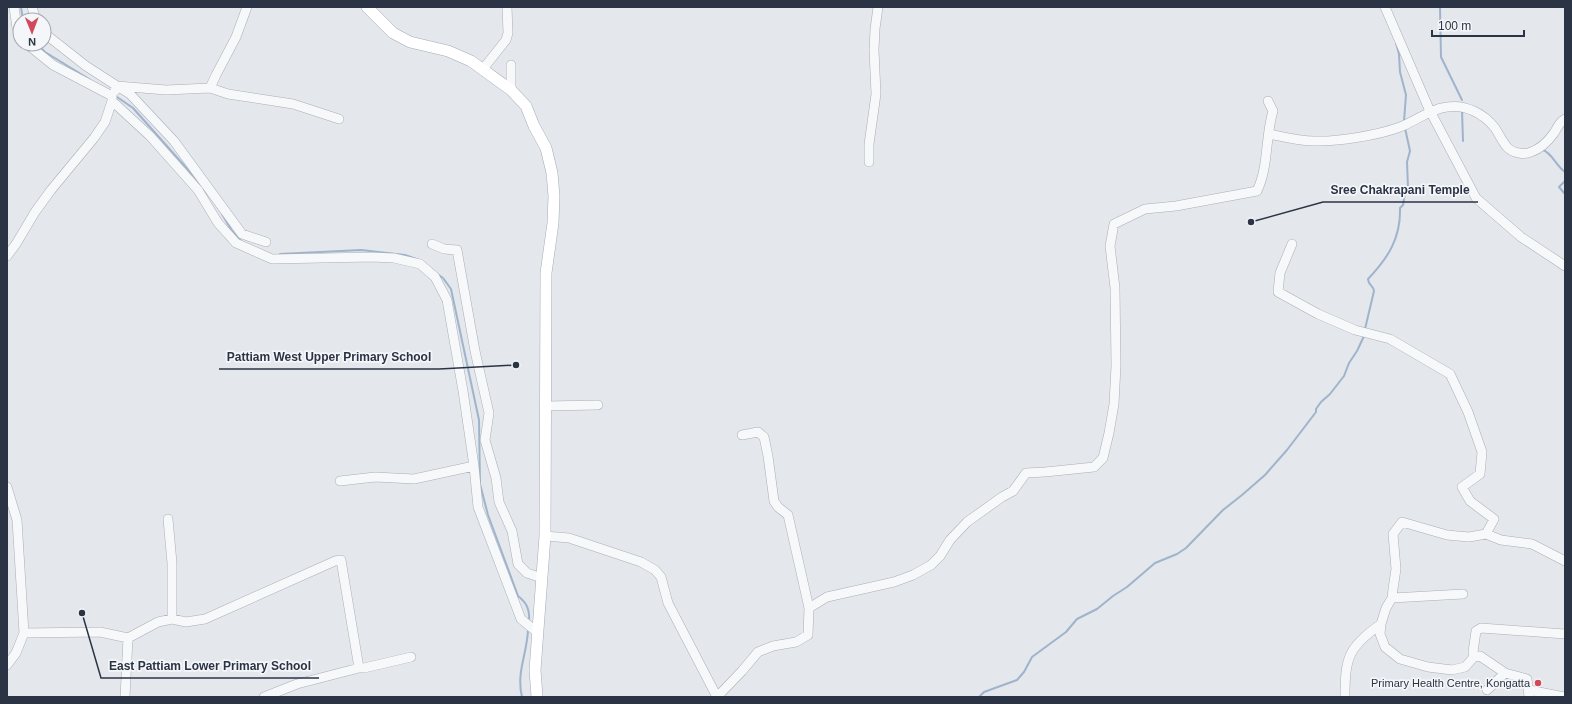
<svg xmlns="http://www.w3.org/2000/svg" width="1572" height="704" viewBox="0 0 1572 704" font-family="Helvetica,sans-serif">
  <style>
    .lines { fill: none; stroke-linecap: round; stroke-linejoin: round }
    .stream { stroke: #9fb4cc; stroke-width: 2 }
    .minor-casing { stroke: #a9aeb7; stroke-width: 10 }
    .major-casing { stroke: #a3abb8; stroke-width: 12 }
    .minor { stroke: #f7f8fa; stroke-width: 9 }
    .major { stroke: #fff; stroke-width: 11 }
    .poi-dot { fill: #d1495b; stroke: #f4f6f9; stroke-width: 1.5 }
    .labels { text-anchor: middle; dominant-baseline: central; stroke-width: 3.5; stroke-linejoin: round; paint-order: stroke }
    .poi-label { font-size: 11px; fill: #2b3445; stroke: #f4f6f9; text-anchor: end }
    .leader { fill: none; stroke: #2b3445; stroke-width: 1.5 }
    .callout-dot { fill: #2b3445; stroke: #f4f6f9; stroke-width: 1.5 }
    .callout-label { font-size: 12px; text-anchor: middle; font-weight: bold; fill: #2b3445; stroke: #f4f6f9; stroke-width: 3.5; stroke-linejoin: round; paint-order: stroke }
  </style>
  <rect width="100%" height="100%" fill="#e4e7ec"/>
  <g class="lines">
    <!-- stream -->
    <path class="stream" d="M 21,7 L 23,20
      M 1440,7 L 1441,57 L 1462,100
      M 1396,43 L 1399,54 L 1400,72 L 1406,95 L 1404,121
      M 37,44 L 45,52 L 89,79
      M 117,97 L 133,108 L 198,181
      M 1462,110 L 1463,141
      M 1543,150 C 1552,153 1556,166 1565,172
      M 1565,181 L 1559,187 L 1565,194
      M 222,214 L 232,231 L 241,241
      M 280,254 L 361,250 L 405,255 L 422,261
      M 436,273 L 443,278 L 451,289 L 479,420 L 480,484 L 488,515 L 518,596 C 527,603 530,610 529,621
      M 1365,329 L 1374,291 C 1374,286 1368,285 1368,279 C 1388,258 1401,238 1400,208 L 1403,205 L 1405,193 L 1408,188 L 1407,162 L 1410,151 L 1405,128
      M 522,697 C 516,672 527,655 528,630
      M 979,697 L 984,692 L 1017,680 L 1024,672 L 1032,657 L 1066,632 L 1077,619 L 1097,609 L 1113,596 L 1127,587 L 1155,563 L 1177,554 L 1186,548 L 1223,510 L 1242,495 L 1265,475 L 1287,450 L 1316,412 L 1316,409 L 1321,402 L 1330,394 L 1344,376 L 1349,363 L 1357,351 L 1364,336"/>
    <!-- minor casing -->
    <g class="minor-casing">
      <path id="minor" d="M 14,7 L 17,28 L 20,33
        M 32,7 L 36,20
        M 247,7 L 236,37 L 216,75 L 210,88 L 166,90 L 117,86 L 130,94 L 174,141 L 242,234 L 266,242
        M 1385,7 L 1429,109 L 1476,198 L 1521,237 L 1565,266
        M 44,33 L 86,66 L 117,86 L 115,91
        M 27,44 L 53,65 L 112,96 L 112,101 L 150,136 L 198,190 L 218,223 L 236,243 L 272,259 L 372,257 L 394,258 L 420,264 L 435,277 L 447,300 L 463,391 L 474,466 L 478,507 L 521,619 L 538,633
        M 483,69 L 506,40 L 508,33 L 507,7
        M 210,88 L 228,94 L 293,104 L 339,119
        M 511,90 L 511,65
        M 1269,134 C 1284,137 1299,141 1314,141 C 1337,142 1379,135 1400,127 C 1416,121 1430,109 1447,107 C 1466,104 1484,114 1495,128 C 1499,134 1503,143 1508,148 C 1513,153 1525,155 1531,152 C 1540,149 1549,140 1554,133 C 1558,127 1559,122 1565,119
        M 869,162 L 869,144 L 876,94 L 874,50 L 875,29 L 878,7
        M 432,244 L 444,249 L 457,250 L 475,351 L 489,413 L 485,440 L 496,478 L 499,502 L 512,531 L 518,564 L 527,573 L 542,578
        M 1292,244 L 1280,273 L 1278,292 L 1318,314 L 1355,330 L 1390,339 L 1450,374 L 1468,412 L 1482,452 L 1480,474 L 1462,487 L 1470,501 L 1494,519 L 1486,534
        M 7,256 L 16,244 L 35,212 L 51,190 L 94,138 L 105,122 L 112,101
        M 545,406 L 598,405
        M 742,435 L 758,432 L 764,437 L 768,456 L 774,501 L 778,507 L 788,515 L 809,608
        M 340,481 L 375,477 L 414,479 L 474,466
        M 7,487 L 17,520 L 24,633 L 16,653 L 7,665
        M 168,519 L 172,563 L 172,619
        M 545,536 L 569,538 L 641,562 L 655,570 L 661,577 L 668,603 L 717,697
        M 1392,598 L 1463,594
        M 24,633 L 100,632 L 128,638 L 158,622 L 172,619 L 186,622 L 205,619 L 335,561 L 341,560 L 359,668
        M 1474,657 L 1473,652 L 1476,631 L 1481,628 L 1565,634
        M 1505,673 L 1480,656 L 1474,657 L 1465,667 L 1452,670 L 1428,667 L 1400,659 L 1385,647 L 1380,634 L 1381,624 L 1386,608 L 1392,598 L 1393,589 L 1396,569 L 1393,534 L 1402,522 L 1447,535 L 1469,537 L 1486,534 L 1501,540 L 1532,544 L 1565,561
        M 1487,690 L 1505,673 L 1527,679 L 1529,697
        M 1529,690 L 1564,697
        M 125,697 L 128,638
        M 264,697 L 297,684 L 359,668 L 364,668 L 411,657
        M 717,697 L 742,671 L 758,652 L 773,646 L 796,642 L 808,635 L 809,608 L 827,597 L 894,582 L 913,575 L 931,565 L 940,556 L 950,540 L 967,522 L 1002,497 L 1013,491 L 1026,473 L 1045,472 L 1094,467 L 1103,458 L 1109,433 L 1114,404 L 1116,366 L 1115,288 L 1110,246 L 1114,224 L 1145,209 L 1176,206 L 1257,191 C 1269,166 1265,137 1273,111 L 1268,101
        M 1345,697 C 1345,658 1348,647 1381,624"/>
    </g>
    <!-- major casing -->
    <g class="major-casing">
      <path id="major" d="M 367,7 L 393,33 L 410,42 L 448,51 L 471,61 L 511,90 L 526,106 L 534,126 L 546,148 L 552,173 L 554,196 L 553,223 L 546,273 L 545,536 L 535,670 L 537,697"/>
    </g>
    <!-- minor -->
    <use href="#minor" class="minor"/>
    <!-- major -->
    <use href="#major" class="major"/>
  </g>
  <!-- markers -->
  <circle class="poi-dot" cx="1538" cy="683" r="4"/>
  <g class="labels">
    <!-- poi labels -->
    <g class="poi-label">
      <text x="1530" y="683">Primary Health Centre, Kongatta</text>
    </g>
  </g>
  <!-- callouts -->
  <path class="leader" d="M1251 222L1323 202H1478M516 365L439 369H219M82 613L101 678H319"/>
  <g class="callout-dot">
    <circle cx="1251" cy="222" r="4"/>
    <circle cx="516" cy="365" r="4"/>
    <circle cx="82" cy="613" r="4"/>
  </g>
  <g class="callout-label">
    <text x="1400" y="194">Sree Chakrapani Temple</text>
    <text x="329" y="361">Pattiam West Upper Primary School</text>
    <text x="210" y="670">East Pattiam Lower Primary School</text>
  </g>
  <!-- border -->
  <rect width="1572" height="704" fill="none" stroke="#2b3445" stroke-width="16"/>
  <!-- north arrow -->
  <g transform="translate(32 32) rotate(179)"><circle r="19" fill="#f4f6f9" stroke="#a4a8b1"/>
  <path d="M0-3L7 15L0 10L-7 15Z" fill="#d1495b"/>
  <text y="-6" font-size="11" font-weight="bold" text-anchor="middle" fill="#2b3445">N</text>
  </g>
  <!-- scale -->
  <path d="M1432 30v6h92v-6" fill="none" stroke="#2b3445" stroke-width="2"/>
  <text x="1438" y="30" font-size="12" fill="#2b3445" stroke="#f4f6f9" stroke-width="3" paint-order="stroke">100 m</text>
</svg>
